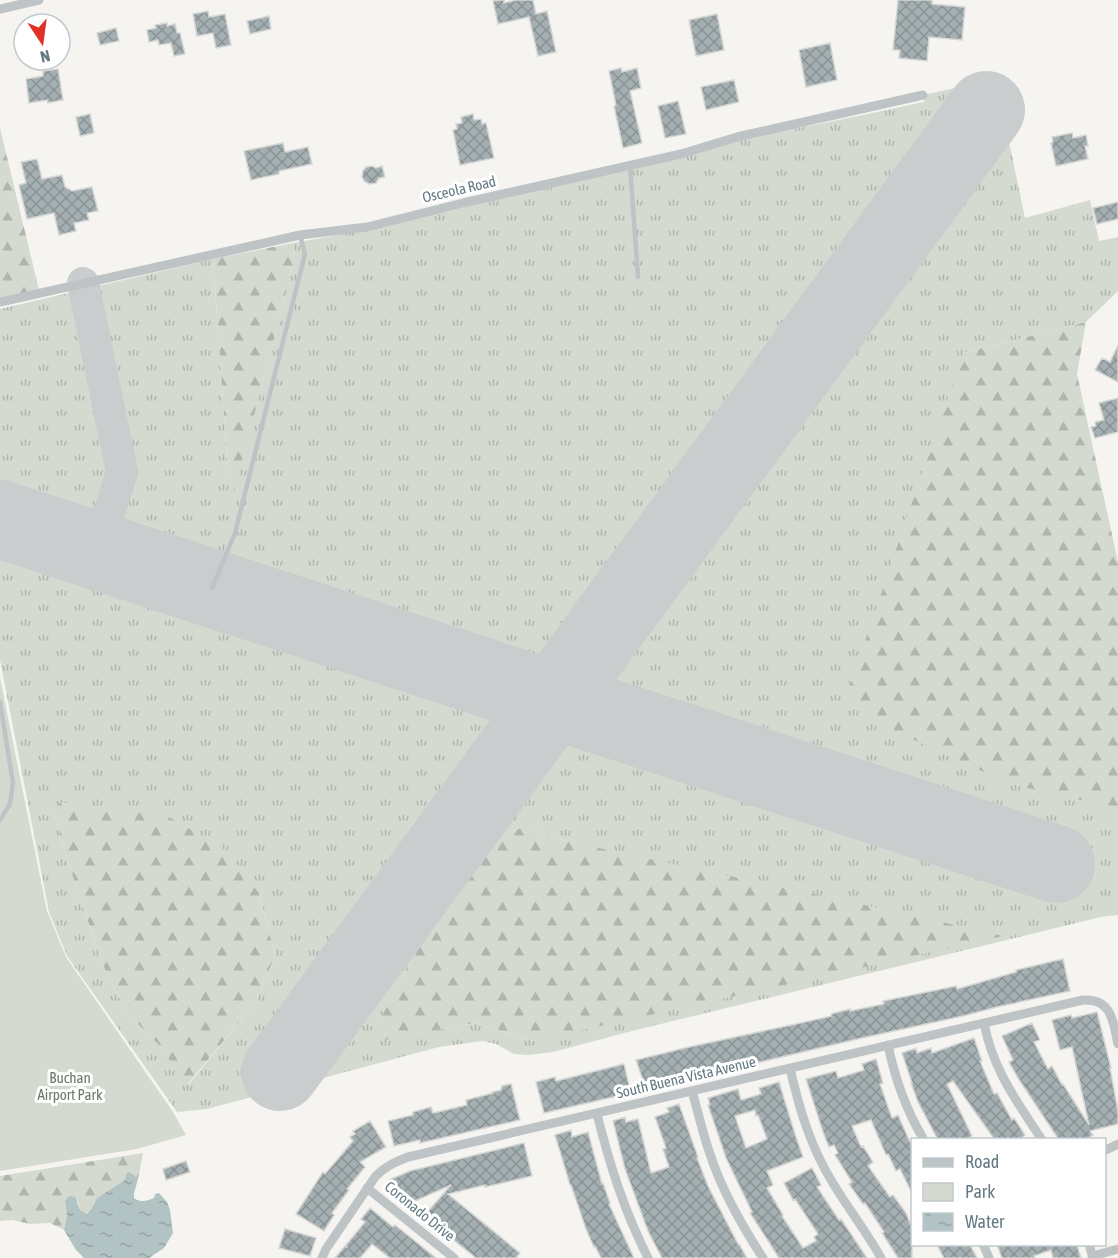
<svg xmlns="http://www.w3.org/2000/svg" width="1118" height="1258" viewBox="0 0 1118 1258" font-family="'Asap Condensed',sans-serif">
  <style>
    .grass { fill: url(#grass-tufts); fill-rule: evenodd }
    .forest { fill: url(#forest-firs) }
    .park { fill: #d5dad0 }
    .water { fill: url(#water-ripples) }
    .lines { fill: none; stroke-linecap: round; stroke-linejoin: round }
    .taxiway { stroke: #c9cdcd; stroke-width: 32 }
    .runway { stroke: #c9cdcd; stroke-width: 78 }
    .building { fill: url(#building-cross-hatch); stroke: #d6d6d4; stroke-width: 1.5; fill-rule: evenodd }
    .service { stroke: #bec3c5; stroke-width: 4.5 }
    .minor { stroke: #bec3c5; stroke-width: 9 }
    .labels { text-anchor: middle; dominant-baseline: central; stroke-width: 6; stroke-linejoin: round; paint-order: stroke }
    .street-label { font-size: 15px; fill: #647982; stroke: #fff }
    .park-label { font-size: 15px; fill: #6b7963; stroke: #fff }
  </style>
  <defs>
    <pattern id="grass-tufts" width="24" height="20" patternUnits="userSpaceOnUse" patternTransform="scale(1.5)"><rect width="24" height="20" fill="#d5dad0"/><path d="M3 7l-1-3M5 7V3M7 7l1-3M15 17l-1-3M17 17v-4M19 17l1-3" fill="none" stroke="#b0b6ae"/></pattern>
    <pattern id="forest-firs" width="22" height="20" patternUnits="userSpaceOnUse" patternTransform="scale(1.5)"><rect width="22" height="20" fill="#d5dad0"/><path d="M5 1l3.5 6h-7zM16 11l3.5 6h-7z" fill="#b0b6ae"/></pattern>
    <pattern id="water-ripples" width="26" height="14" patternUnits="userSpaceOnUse" patternTransform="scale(1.5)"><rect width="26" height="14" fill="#b2c3c4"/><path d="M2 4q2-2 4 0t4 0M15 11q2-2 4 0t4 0" fill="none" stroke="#94a3a5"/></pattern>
    <pattern id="building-cross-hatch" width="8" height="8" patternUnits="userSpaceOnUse" patternTransform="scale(1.5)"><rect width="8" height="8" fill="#a4afb2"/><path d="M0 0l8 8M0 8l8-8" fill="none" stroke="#899396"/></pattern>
  </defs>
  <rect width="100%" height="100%" fill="#f5f4f1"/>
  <!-- grass -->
  <path class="grass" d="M 996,79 L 1025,218 L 1090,200 L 1099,241 L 1118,237 L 1118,291 L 1086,322 L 963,353 L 1103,805 L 1118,810 L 1118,915 L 1101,917 L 632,1031 L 553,1052 L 528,1055 L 514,1054 L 496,1044 L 483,1041 L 439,1047 L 207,1109 L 177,1112 L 67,956 L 49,912 L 0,660 L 0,309 L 213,259 L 227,459 L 233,494 L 294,262 L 293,243 L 377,228 L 597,176 L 607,175 L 656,164 L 748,138 L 858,116 L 924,102 L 923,95 ZM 53,812 L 259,893 L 275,955 L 256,1002 L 188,1085 L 159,1045 L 128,1014 L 105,970 L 77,890 ZM 524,827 L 566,841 L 533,1041 L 475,1023 L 369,1042 L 409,965 L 483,841 Z"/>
  <!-- forest -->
  <path class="forest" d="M 0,128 L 39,290 L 0,299 Z
    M 293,243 L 294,262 L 233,496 L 227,459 L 213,259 Z
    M 1086,322 L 1077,374 L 1118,562 L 1118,810 L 1103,805 L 1010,784 L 875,722 L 851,706 L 849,688 L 963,353 Z
    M 60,802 L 169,817 L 225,850 L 259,893 L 275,955 L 256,1002 L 187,1085 L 159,1045 L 128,1014 L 105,970 L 77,890 L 53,812 Z
    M 524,827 L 566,841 L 916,916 L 1003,936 L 533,1041 L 475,1023 L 368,1043 L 409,965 L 483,841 Z
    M 143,1153 L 138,1179 L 134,1175 L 97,1198 L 92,1208 L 87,1214 L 80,1210 L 78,1202 L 65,1201 L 67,1215 L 64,1230 L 50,1223 L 30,1224 L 12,1220 L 0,1221 L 0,1176 Z"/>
  <!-- park -->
  <path class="park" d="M 0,678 L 47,911 L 66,957 L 173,1112 L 186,1135 L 137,1149 L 0,1171 Z"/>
  <!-- water -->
  <path class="water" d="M 128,1172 L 134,1175 L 138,1179 L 134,1193 L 134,1198 C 141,1203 146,1201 154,1198 L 155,1194 L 159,1193 L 167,1202 L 170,1210 L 173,1233 L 164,1248 L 149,1258 L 84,1258 L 76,1250 L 64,1230 L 67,1215 L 65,1201 L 69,1196 L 75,1197 L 80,1210 L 87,1214 L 92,1208 L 97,1198 L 125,1180 L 126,1175 Z"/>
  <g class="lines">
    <!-- taxiway -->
    <path class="taxiway" d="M 83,283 L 122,472 L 97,551"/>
    <!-- runway -->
    <path class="runway" d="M 0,519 L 1056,864
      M 280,1072 L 986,110"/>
  </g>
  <!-- building -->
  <path class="building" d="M 499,0 L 504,0 L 504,3 L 516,0 L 533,0 L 536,14 L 547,11 L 556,52 L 538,56 L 529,17 L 498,24 L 493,1 Z
    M 898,0 L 932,0 L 932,4 L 965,7 L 962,40 L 929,37 L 927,61 L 899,58 L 900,50 L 893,50 Z
    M 208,11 L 209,17 L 225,14 L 231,45 L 216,48 L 213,33 L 197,36 L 193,14 Z
    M 717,14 L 724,50 L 696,56 L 689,20 Z
    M 269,16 L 271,29 L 250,34 L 247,21 Z
    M 167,23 L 167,26 L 175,24 L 177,33 L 180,33 L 185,54 L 174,56 L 171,43 L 159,45 L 158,40 L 149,42 L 147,30 L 156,28 L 155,25 Z
    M 116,28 L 119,41 L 100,45 L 97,33 Z
    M 830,43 L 837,80 L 806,87 L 799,50 Z
    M 621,68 L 622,72 L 637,68 L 641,88 L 630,91 L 642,143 L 623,148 L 614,106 L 616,105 L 609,71 Z
    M 58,69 L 63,100 L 48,103 L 47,100 L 29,103 L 26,79 L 43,76 L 43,71 Z
    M 734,80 L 739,102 L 706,110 L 701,87 Z
    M 678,101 L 686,134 L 665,138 L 658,106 Z
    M 90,114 L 94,133 L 80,136 L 76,117 Z
    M 473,114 L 474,120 L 481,119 L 482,124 L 486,123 L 494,158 L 460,165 L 453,130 L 457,129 L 456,124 L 462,123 L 461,117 Z
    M 1072,133 L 1073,138 L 1086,135 L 1088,146 L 1085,146 L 1088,159 L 1056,166 L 1051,143 L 1053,142 L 1052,137 Z
    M 283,143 L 285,152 L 308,147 L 312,164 L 279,171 L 279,174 L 251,180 L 244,151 Z
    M 37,159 L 42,179 L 62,175 L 65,187 L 72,191 L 92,187 L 98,211 L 87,213 L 89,220 L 74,223 L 76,231 L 59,235 L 54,213 L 27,219 L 19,185 L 26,183 L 21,162 Z
    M 372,166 L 376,168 L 382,166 L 385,177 L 379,178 L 376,183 L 370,184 L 365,182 L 362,177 L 363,171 L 366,167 Z
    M 1118,202 L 1118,219 L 1097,224 L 1093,208 Z
    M 1118,345 L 1118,382 L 1095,370 L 1102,358 L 1110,362 Z
    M 1118,398 L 1118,432 L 1095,438 L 1091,427 L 1096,426 L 1095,422 L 1104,420 L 1099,403 Z
    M 1063,959 L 1070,991 L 997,1007 L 963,1016 L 862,1038 L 646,1089 L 636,1060 L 689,1047 L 796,1024 L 832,1016 L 831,1014 L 850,1009 L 850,1011 L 884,1004 L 883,1001 L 956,986 L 957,989 L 1016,972 L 1016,970 Z
    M 1097,1012 L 1111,1068 L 1110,1068 L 1118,1111 L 1118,1124 L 1090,1131 L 1093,1135 L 1085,1140 L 1059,1140 L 1018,1078 L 1009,1062 L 1013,1060 L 1002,1036 L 1032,1023 L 1040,1040 L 1034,1042 L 1048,1069 L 1052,1066 L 1062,1085 L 1063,1084 L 1089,1125 L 1072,1047 L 1060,1050 L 1052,1020 L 1071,1015 L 1072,1018 Z
    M 974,1038 L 982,1061 L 980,1061 L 994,1094 L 997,1093 L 1012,1120 L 1014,1118 L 1025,1135 L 1019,1140 L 995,1140 L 953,1081 L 947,1084 L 972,1136 L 965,1140 L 938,1140 L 918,1102 L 911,1083 L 912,1083 L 902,1053 L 916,1048 L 917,1053 L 931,1048 L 932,1053 Z
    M 876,1059 L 883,1083 L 880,1084 L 892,1118 L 898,1115 L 910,1142 L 912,1140 L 912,1193 L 900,1169 L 896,1171 L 888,1154 L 886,1155 L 871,1120 L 852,1126 L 861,1147 L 863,1146 L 873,1162 L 868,1166 L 890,1197 L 893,1195 L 906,1213 L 912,1228 L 912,1258 L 898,1258 L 882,1233 L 884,1232 L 865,1203 L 863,1204 L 849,1184 L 852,1182 L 835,1155 L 838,1153 L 834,1145 L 829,1147 L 823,1132 L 806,1079 L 836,1071 L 838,1078 L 864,1070 L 862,1064 Z
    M 624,1064 L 631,1093 L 544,1113 L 536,1082 L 555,1077 L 556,1081 Z
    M 779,1082 L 795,1134 L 803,1157 L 767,1171 L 773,1185 L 767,1188 L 783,1215 L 782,1216 L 803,1248 L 816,1241 L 814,1237 L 818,1234 L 795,1199 L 793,1200 L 784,1183 L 812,1168 L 821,1185 L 817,1187 L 839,1220 L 841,1219 L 867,1258 L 779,1258 L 750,1213 L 752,1212 L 726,1158 L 708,1105 L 710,1105 L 708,1098 L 738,1089 L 741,1100 L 761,1094 L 759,1088 ZM 755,1110 L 756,1116 L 758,1115 L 767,1139 L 746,1148 L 735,1116 Z
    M 511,1084 L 520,1120 L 420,1143 L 420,1140 L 394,1146 L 388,1121 L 413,1115 L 413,1112 L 431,1107 L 433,1113 L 467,1105 L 466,1100 L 493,1093 L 492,1092 L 501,1090 L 502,1086 Z
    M 679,1104 L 698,1157 L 697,1158 L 708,1186 L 738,1244 L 739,1244 L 747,1258 L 662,1258 L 648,1231 L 625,1169 L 613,1121 L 625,1117 L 626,1122 L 638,1119 L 651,1173 L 669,1167 L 663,1149 L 666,1148 L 655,1117 L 669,1112 L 667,1108 Z
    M 370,1121 L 386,1147 L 360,1162 L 365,1167 L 347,1189 L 349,1190 L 332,1213 L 334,1215 L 324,1231 L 296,1214 L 323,1172 L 325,1174 L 353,1141 L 350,1137 L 355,1134 L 353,1131 Z
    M 571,1130 L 572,1137 L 588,1132 L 602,1184 L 603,1183 L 610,1203 L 609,1204 L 634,1258 L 601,1258 L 595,1246 L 594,1247 L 586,1229 L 571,1185 L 570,1185 L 555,1135 Z
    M 524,1143 L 532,1176 L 485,1187 L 485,1185 L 448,1194 L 520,1253 L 516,1258 L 476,1258 L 424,1216 L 451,1185 L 406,1205 L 399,1190 L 395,1192 L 389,1180 L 410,1171 Z
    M 186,1161 L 190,1172 L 166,1180 L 163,1169 Z
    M 370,1208 L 393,1227 L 395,1225 L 436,1258 L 390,1258 L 372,1244 L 360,1258 L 335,1258 L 345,1246 L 347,1247 L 346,1245 L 365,1222 L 361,1219 Z
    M 285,1229 L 316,1238 L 310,1256 L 279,1248 Z
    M 937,1245 L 970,1245 L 977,1258 L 944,1258 Z
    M 997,1245 L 1077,1245 L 1081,1258 L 1053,1258 L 1051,1250 L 1034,1256 L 1035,1258 L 1002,1258 Z"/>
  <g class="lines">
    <!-- service -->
    <path class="service" d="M 630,165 L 638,277
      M 212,588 L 235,533 L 305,254 L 300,235
      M 0,702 L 13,783 L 10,804 L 0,820"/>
    <!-- minor -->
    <path class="minor" d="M 0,9 L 39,0
      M 0,302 L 300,235 L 367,227 L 463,203 L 681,154 L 737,137 L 923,95
      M 984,1023 C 993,1070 1016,1100 1042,1140
      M 888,1045 C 895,1079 906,1110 924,1140
      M 790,1068 C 799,1108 810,1145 831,1180 C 847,1207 866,1231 881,1258
      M 692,1091 C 698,1112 703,1134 710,1154 C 722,1191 742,1226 763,1258
      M 597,1114 C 610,1166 624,1210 648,1258
      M 1104,1151 L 1118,1144
      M 367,1188 L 454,1258
      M 983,1244 L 989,1258
      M 1089,1244 L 1093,1258
      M 1092,1256 L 1118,1249
      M 322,1258 L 326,1249 L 375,1177 C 384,1167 395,1162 408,1157 L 1083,1000 C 1112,998 1113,1022 1118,1044"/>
  </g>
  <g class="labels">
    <!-- street labels -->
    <g class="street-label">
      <text transform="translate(459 189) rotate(-13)">Osceola Road</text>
      <text transform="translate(686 1077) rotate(-13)">South Buena Vista Avenue</text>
      <text transform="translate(420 1211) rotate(39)">Coronado Drive</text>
    </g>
    <!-- park labels -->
    <g class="park-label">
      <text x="70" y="1077">Buchan<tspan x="70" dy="17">Airport Park</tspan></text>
    </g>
  </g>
  <!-- legend -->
  <rect x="911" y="1138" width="195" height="108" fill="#ffffff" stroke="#c1c9cd" stroke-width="1.5"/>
  <rect x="923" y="1158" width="30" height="9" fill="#bec3c5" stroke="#c1c9cd" stroke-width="1.5"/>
  <text x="965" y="1168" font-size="18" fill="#647982">Road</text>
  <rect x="923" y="1183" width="30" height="18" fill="#d5dad0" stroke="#c1c9cd" stroke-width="1.5"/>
  <text x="965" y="1198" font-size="18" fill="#647982">Park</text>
  <rect x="923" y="1213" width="30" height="18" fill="url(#water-ripples)" stroke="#c1c9cd" stroke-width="1.5"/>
  <text x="965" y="1228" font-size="18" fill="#647982">Water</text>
  <!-- north arrow -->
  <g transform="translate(42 42) rotate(167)"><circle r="28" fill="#ffffff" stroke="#c1c9cd" stroke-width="1.5"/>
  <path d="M0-4.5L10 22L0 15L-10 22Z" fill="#e13024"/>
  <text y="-9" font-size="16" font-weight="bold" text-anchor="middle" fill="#647982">N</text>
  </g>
</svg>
